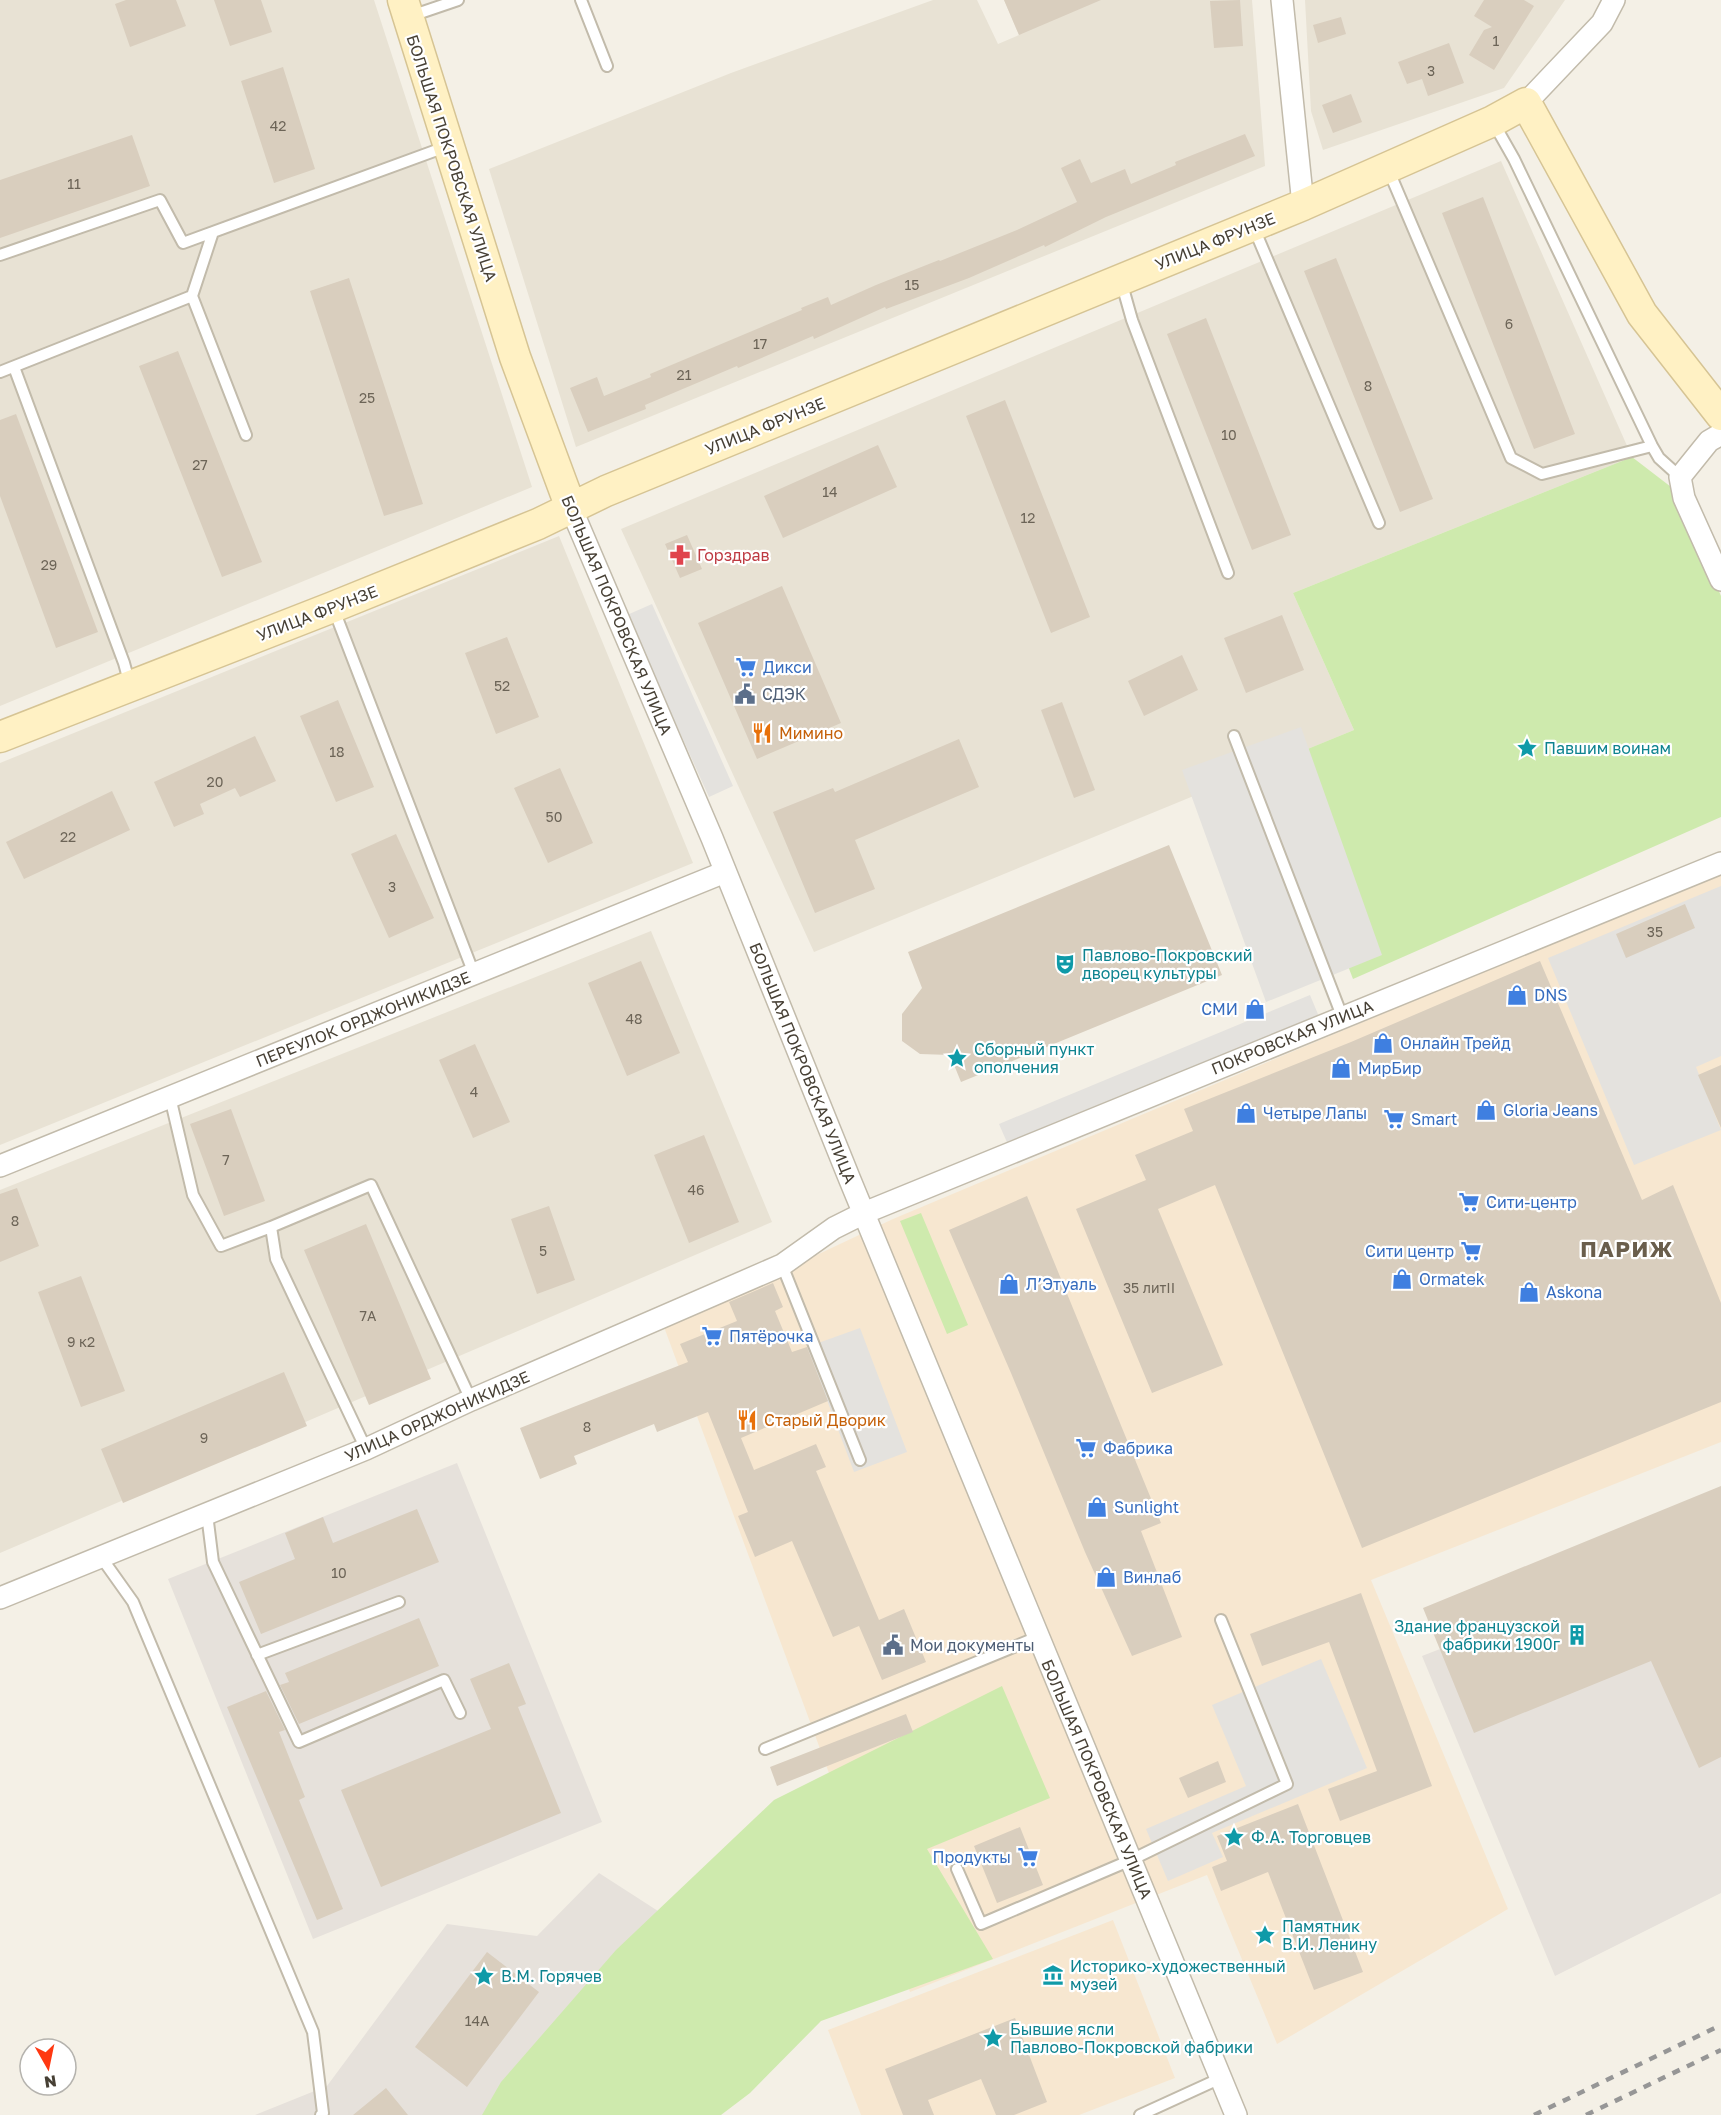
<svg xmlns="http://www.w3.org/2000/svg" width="1721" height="2115" viewBox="0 0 1721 2115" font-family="'Golos Text',sans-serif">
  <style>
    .residential { fill: #e8e2d4 }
    .commercial { fill: #f7e7d0 }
    .industrial { fill: #e6e1db }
    .green { fill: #ceeaad }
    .parking { fill: #e4e2de }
    .building { fill: #d9cebe }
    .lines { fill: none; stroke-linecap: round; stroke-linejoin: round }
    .lane-casing { stroke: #c2bbab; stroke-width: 14 }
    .street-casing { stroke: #c2bbab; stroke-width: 24 }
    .secondary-casing { stroke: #d6c494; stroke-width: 33 }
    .lane { stroke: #fff; stroke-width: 10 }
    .street { stroke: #fff; stroke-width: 21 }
    .secondary { stroke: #fff1c4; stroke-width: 30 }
    .rail { stroke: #969696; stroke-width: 4.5; stroke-dasharray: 8 8; stroke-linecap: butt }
    .labels { text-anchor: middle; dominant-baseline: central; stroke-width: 4.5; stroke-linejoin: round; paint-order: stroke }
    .number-label { font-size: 14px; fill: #6c6457 }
    .street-label { font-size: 16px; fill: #474035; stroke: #fff }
    .health-label { font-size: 16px; fill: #be3a42; stroke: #fff; text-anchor: start }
    .shop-label { font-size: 16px; fill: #366cbe; stroke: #fff; text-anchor: start }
    .service-label { font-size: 16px; fill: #4e5e75; stroke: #fff; text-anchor: start }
    .food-label { font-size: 16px; fill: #c56008; stroke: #fff; text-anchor: start }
    .culture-label { font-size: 16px; fill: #0d838f; stroke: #fff; text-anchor: start }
    .district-label { font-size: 22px; font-weight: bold; letter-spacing: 1.5px; fill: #6a5e4c; stroke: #fff }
  </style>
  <rect width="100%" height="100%" fill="#f4f0e6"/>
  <!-- residential -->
  <path class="residential" d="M 0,0 L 374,0 L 532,487 L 0,706 Z
    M 933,0 L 977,0 L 998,44 L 1019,35 L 1004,0 L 1252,0 L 1265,166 L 576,447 L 489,169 L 731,73 Z
    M 1305,0 L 1565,0 L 1504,88 L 1323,150 L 1311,111 Z
    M 1501,161 L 1632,457 L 1293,593 L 1354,730 L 814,952 L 621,529 Z
    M 559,536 L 693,863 L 0,1145 L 0,763 Z
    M 651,931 L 772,1222 L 0,1553 L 0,1190 Z"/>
  <!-- commercial -->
  <path class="commercial" d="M 1721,872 L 1721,1442 L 1371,1580 L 1508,1909 L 1277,2044 L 1207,1875 L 910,1992 L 664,1327 L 893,1219 Z
    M 1113,1920 L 1175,2078 L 1079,2115 L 861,2115 L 828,2030 Z"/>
  <!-- industrial -->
  <path class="industrial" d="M 457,1463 L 602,1822 L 313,1939 L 168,1579 Z
    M 1721,1540 L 1721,1893 L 1555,1976 L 1422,1656 Z
    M 599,1873 L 658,1911 L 494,2115 L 255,2115 L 327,2086 L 447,1924 L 537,1936 Z"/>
  <!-- green -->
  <path class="green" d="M 1632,457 L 1675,490 L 1721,596 L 1721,817 L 1353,979 L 1271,764 L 1354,730 L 1293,593 Z
    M 921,1213 L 968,1325 L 947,1334 L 900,1221 Z
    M 1002,1686 L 1050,1798 L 927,1849 L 993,1959 L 821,2021 L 750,2093 L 721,2115 L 482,2115 L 501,2082 L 616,1950 L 774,1800 Z"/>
  <!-- parking -->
  <path class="parking" d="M 652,604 L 733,786 L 709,797 L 627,615 Z
    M 1301,727 L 1382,955 L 1266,1002 L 1182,770 Z
    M 1721,886 L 1721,1056 L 1696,1067 L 1721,1130 L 1634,1165 L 1548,958 Z
    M 1310,995 L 1320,1019 L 1009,1147 L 999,1124 Z
    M 860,1328 L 907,1452 L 854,1472 L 807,1347 Z
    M 1321,1659 L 1367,1768 L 1212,1833 L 1223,1857 L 1168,1881 L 1146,1829 L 1246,1786 L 1212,1705 Z"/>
  <!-- building -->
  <path class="building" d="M 126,0 L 176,0 L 186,26 L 130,47 L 115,4 Z
    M 214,0 L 261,0 L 272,32 L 230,46 Z
    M 1004,0 L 1101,0 L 1019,35 Z
    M 1240,0 L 1243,46 L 1214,48 L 1210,1 Z
    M 1484,0 L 1524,0 L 1534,6 L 1494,70 L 1469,55 L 1484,30 L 1492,27 L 1474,16 Z
    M 1341,17 L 1346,34 L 1318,43 L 1313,25 Z
    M 1449,43 L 1464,83 L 1428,96 L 1422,79 L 1407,84 L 1398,62 Z
    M 283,67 L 315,169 L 274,183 L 241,81 Z
    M 1351,94 L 1362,122 L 1333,133 L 1322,105 Z
    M 1245,134 L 1255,156 L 1106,217 L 1045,247 L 1044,245 L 969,278 L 886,309 L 885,307 L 814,339 L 813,336 L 738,368 L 737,366 L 645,405 L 646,409 L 588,432 L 570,388 L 597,377 L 604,396 L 651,377 L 650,374 L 802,310 L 801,308 L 828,297 L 831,305 L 876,285 L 939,260 L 940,261 L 1017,230 L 1077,202 L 1061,168 L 1080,159 L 1091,183 L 1125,169 L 1131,184 L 1176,165 L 1175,162 Z
    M 132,135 L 150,186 L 0,238 L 0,180 Z
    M 1483,197 L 1575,434 L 1534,449 L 1442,213 Z
    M 1336,258 L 1433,499 L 1400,512 L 1304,271 Z
    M 349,278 L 423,504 L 384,516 L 310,291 Z
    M 1206,318 L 1291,535 L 1252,550 L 1167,334 Z
    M 178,351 L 262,562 L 222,577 L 139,366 Z
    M 1005,400 L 1090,617 L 1051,633 L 966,416 Z
    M 16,414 L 98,632 L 56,648 L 0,496 L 0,420 Z
    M 878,445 L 897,487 L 783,538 L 764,496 Z
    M 687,535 L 702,569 L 680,578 L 665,544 Z
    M 782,586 L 841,723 L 757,759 L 698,623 Z
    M 1282,615 L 1304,670 L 1246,693 L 1224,638 Z
    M 507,637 L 539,717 L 496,734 L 465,653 Z
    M 1182,655 L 1198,690 L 1144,716 L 1128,681 Z
    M 338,700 L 374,787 L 336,802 L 300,716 Z
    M 1062,702 L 1095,790 L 1074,798 L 1041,710 Z
    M 255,736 L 276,781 L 240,797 L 235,788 L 200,804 L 204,814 L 174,827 L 154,782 Z
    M 959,739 L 979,787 L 855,840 L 875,889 L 815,913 L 773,812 L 833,788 L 835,792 Z
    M 560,768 L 593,843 L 548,863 L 514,788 Z
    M 112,791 L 130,830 L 24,879 L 6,842 Z
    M 396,834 L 434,918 L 389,938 L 351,854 Z
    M 1169,845 L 1222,975 L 961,1082 L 950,1055 L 920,1054 L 902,1041 L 902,1014 L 922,988 L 908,952 Z
    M 1685,904 L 1695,928 L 1626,958 L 1616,934 Z
    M 641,961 L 680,1053 L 627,1076 L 588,983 Z
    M 1540,961 L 1642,1200 L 1673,1185 L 1721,1303 L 1721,1402 L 1362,1548 L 1215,1185 L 1158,1209 L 1223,1365 L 1152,1393 L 1076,1209 L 1146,1180 L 1135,1155 L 1193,1131 L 1184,1109 L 1351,1042 Z
    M 475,1044 L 510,1122 L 473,1138 L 439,1060 Z
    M 1721,1065 L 1721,1128 L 1698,1075 Z
    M 231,1109 L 265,1201 L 224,1216 L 190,1124 Z
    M 704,1135 L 739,1222 L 689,1243 L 654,1155 Z
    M 17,1188 L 39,1246 L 0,1262 L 0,1194 Z
    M 1027,1196 L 1161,1523 L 1141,1531 L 1182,1637 L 1132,1656 L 1085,1552 L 1011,1373 L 949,1230 Z
    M 549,1206 L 575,1280 L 537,1294 L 511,1219 Z
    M 366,1224 L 431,1379 L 369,1405 L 304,1250 Z
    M 81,1276 L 125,1391 L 81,1407 L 38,1292 Z
    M 773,1283 L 783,1307 L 775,1311 L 792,1352 L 807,1347 L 828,1401 L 741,1438 L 754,1470 L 816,1444 L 826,1467 L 816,1471 L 879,1620 L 904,1609 L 926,1662 L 882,1680 L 859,1626 L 833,1637 L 792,1541 L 755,1557 L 738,1516 L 748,1512 L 708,1412 L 657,1432 L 654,1424 L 574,1456 L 577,1464 L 540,1479 L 520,1428 L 688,1362 L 680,1344 L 737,1321 L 729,1302 Z
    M 284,1372 L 307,1426 L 123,1503 L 101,1449 Z
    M 1721,1486 L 1721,1757 L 1699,1768 L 1651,1661 L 1474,1733 L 1423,1608 Z
    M 417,1509 L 439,1562 L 261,1634 L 239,1582 L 295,1559 L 285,1533 L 323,1517 L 333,1543 Z
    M 1361,1593 L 1432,1786 L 1340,1821 L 1328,1789 L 1377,1771 L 1329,1642 L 1262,1666 L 1250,1634 Z
    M 419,1618 L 439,1666 L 299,1724 L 280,1685 L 289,1682 L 285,1673 Z
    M 509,1663 L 526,1704 L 518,1707 L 561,1813 L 381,1887 L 341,1790 L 491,1729 L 470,1679 Z
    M 266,1691 L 285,1730 L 279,1732 L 305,1797 L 299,1800 L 343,1909 L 317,1920 L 227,1707 Z
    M 906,1714 L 913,1732 L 777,1786 L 770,1767 Z
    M 1218,1761 L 1226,1782 L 1188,1798 L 1179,1778 Z
    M 1298,1804 L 1363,1972 L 1314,1990 L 1268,1872 L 1221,1891 L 1212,1867 L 1227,1861 L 1217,1836 Z
    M 1020,1827 L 1043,1885 L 997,1903 L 974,1846 Z
    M 487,1952 L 539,1992 L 467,2087 L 415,2047 Z
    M 1015,2018 L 1047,2102 L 1014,2115 L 996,2115 L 981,2079 L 928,2100 L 934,2115 L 903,2115 L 885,2069 Z
    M 386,2088 L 408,2115 L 353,2115 Z"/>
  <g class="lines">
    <!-- lane casing -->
    <g class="lane-casing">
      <path id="lane" d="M 581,0 L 607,66
        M 411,16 L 458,0
        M 1493,122 L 1514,159 L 1652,446 L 1659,458 L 1680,477
        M 1388,169 L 1511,458 L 1542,474 L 1652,446
        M 1253,226 L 1379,523
        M 0,255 L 160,200 L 183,243 L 448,146
        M 1121,281 L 1132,320 L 1228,573
        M 192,296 L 246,435
        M 14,367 L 124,663 L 130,685
        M 0,372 L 192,296 L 213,232
        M 334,610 L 474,974
        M 1234,736 L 1342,1016
        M 170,1097 L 193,1195 L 221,1246 L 271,1227
        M 782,1265 L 860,1460
        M 366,1449 L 276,1259 L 271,1227 L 371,1185 L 471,1400
        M 207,1514 L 213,1562 L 299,1742 L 444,1680 L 460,1713
        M 101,1557 L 133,1602 L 313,2032 L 323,2113 L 321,2115
        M 257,1655 L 399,1602
        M 765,1749 L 1038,1637
        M 957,1869 L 981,1924 L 1131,1860 L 1287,1784 L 1221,1620
        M 1140,2115 L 1221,2078"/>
    </g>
    <!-- street casing -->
    <g class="street-casing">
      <path id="street" d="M 1282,0 L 1303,205
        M 1526,103 L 1602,23 L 1614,0
        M 1721,434 L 1709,441 L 1680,477 L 1684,498 L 1721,580
        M 571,508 L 712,838 L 850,1180 L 1236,2115
        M 0,1166 L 725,872
        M 0,1598 L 366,1449 L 471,1400 L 782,1265 L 834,1228 L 864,1213 L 1721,863"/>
    </g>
    <!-- secondary casing -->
    <g class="secondary-casing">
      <path id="secondary" d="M 403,0 L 515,357 L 571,508
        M 0,737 L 333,607 L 538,524 L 606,491 L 1303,205 L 1493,121 L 1526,103 L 1642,314 L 1721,415"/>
    </g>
    <!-- lane -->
    <use href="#lane" class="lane"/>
    <!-- street -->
    <use href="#street" class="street"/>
    <!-- secondary -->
    <use href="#secondary" class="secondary"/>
    <!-- rail -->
    <path class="rail" d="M 1534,2115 L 1721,2025
      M 1586,2115 L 1721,2050"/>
  </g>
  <!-- icons -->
  <defs>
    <g id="pharmacy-bare" transform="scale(1.62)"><path d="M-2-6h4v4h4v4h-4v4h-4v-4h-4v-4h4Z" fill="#e0444e" stroke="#fff" stroke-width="2.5" paint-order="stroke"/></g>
    <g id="supermarket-bare" transform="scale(1.62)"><path d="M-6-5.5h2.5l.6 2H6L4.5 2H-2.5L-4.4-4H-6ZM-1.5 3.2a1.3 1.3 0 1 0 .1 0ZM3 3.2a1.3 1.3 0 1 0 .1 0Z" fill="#3f7fe0" stroke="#fff" stroke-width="2.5" paint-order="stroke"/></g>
    <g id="civic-bare" transform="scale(1.62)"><path d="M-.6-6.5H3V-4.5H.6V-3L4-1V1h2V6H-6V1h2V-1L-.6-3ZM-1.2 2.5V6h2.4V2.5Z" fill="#5c6f8a" stroke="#fff" stroke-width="2.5" paint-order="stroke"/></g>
    <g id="restaurant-bare" transform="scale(1.62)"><path d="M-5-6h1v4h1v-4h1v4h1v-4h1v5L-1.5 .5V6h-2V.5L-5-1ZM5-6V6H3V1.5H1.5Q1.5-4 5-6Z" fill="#e8710a" stroke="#fff" stroke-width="2.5" paint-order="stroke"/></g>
    <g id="sight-bare" transform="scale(1.62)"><path d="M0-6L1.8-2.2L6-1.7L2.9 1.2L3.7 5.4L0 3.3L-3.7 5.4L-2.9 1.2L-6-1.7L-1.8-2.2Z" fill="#0f9aa8" stroke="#fff" stroke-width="2.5" paint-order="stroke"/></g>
    <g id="theatre-bare" transform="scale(1.62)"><path d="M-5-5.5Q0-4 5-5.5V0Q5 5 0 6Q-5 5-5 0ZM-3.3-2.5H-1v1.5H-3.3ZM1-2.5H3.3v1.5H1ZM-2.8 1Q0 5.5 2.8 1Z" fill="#0f9aa8" stroke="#fff" stroke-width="2.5" paint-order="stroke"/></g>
    <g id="shop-bare" transform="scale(1.62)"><path d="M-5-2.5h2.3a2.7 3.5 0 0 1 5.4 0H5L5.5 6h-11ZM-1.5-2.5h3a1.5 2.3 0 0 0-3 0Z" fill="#3f7fe0" stroke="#fff" stroke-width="2.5" paint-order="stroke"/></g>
    <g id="building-bare" transform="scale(1.62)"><path d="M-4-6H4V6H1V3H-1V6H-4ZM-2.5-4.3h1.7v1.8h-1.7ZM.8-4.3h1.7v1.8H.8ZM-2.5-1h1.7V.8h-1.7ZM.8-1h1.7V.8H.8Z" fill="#0f9aa8" stroke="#fff" stroke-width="2.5" paint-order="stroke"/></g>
    <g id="museum-bare" transform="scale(1.62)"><path d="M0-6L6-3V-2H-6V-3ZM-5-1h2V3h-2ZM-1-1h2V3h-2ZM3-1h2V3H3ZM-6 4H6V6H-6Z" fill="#0f9aa8" stroke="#fff" stroke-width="2.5" paint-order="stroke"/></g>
  </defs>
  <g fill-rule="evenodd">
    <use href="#pharmacy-bare" x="680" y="555"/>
    <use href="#supermarket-bare" x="746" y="667"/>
    <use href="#civic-bare" x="745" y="694"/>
    <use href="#restaurant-bare" x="762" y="733"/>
    <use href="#sight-bare" x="1527" y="748"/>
    <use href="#theatre-bare" x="1065" y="964"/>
    <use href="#shop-bare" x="1517" y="995"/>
    <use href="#shop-bare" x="1255" y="1009"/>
    <use href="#shop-bare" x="1383" y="1043"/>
    <use href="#sight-bare" x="957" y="1058"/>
    <use href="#shop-bare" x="1341" y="1068"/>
    <use href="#shop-bare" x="1486" y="1110"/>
    <use href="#shop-bare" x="1246" y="1113"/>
    <use href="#supermarket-bare" x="1394" y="1119"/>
    <use href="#supermarket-bare" x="1469" y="1202"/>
    <use href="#supermarket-bare" x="1471" y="1251"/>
    <use href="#shop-bare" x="1402" y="1279"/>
    <use href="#shop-bare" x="1009" y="1284"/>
    <use href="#shop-bare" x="1529" y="1292"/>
    <use href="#supermarket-bare" x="712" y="1336"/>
    <use href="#restaurant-bare" x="747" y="1420"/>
    <use href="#supermarket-bare" x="1086" y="1448"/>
    <use href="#shop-bare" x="1097" y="1507"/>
    <use href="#shop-bare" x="1106" y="1577"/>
    <use href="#building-bare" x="1577" y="1635"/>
    <use href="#civic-bare" x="893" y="1645"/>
    <use href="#sight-bare" x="1234" y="1837"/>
    <use href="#supermarket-bare" x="1028" y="1857"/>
    <use href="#sight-bare" x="1265" y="1935"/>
    <use href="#museum-bare" x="1053" y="1975"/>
    <use href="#sight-bare" x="484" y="1976"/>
    <use href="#sight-bare" x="993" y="2038"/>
  </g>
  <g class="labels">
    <!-- number labels -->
    <g class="number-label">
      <text x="1496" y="40">1</text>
      <text x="1431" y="70">3</text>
      <text x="278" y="125">42</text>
      <text x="74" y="183">11</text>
      <text x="912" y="284">15</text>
      <text x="1509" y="323">6</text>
      <text x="760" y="343">17</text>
      <text x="684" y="374">21</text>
      <text x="1368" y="385">8</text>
      <text x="367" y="397">25</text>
      <text x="1229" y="434">10</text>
      <text x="200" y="464">27</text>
      <text x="830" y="491">14</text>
      <text x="1028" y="517">12</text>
      <text x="49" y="564">29</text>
      <text x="502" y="685">52</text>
      <text x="337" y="751">18</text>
      <text x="215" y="781">20</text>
      <text x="554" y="816">50</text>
      <text x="68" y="836">22</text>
      <text x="392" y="886">3</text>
      <text x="1655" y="931">35</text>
      <text x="634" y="1018">48</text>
      <text x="474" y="1091">4</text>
      <text x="226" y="1159">7</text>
      <text x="696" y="1189">46</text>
      <text x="15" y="1220">8</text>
      <text x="543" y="1250">5</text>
      <text x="1149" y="1287">35 литII</text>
      <text x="368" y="1315">7А</text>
      <text x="81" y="1341">9 к2</text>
      <text x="587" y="1426">8</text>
      <text x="204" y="1437">9</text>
      <text x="339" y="1572">10</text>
      <text x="477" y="2020">14А</text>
    </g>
    <!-- street labels -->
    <g class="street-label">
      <text transform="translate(452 158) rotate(72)">БОЛЬШАЯ ПОКРОВСКАЯ УЛИЦА</text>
      <text transform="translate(1215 241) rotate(-22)">УЛИЦА ФРУНЗЕ</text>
      <text transform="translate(765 426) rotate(-22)">УЛИЦА ФРУНЗЕ</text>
      <text transform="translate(317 613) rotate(-21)">УЛИЦА ФРУНЗЕ</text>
      <text transform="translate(617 615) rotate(67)">БОЛЬШАЯ ПОКРОВСКАЯ УЛИЦА</text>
      <text transform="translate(363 1019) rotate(-22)">ПЕРЕУЛОК ОРДЖОНИКИДЗЕ</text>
      <text transform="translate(1292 1037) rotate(-22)">ПОКРОВСКАЯ УЛИЦА</text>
      <text transform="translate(803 1063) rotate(68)">БОЛЬШАЯ ПОКРОВСКАЯ УЛИЦА</text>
      <text transform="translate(437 1416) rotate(-24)">УЛИЦА ОРДЖОНИКИДЗЕ</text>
      <text transform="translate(1097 1779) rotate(67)">БОЛЬШАЯ ПОКРОВСКАЯ УЛИЦА</text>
    </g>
    <!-- health labels -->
    <g class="health-label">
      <text x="697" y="555">Горздрав</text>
    </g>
    <!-- shop labels -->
    <g class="shop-label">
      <text x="763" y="667">Дикси</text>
      <text x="1534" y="995">DNS</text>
      <text x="1238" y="1009" text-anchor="end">СМИ</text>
      <text x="1400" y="1043">Онлайн Трейд</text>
      <text x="1358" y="1068">МирБир</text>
      <text x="1503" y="1110">Gloria Jeans</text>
      <text x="1263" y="1113">Четыре Лапы</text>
      <text x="1411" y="1119">Smart</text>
      <text x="1486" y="1202">Сити-центр</text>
      <text x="1454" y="1251" text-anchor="end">Сити центр</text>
      <text x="1419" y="1279">Ormatek</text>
      <text x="1026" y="1284">Л’Этуаль</text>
      <text x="1546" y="1292">Askona</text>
      <text x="729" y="1336">Пятёрочка</text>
      <text x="1103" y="1448">Фабрика</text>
      <text x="1114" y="1507">Sunlight</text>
      <text x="1123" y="1577">Винлаб</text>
      <text x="1011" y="1857" text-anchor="end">Продукты</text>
    </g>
    <!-- service labels -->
    <g class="service-label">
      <text x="762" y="694">СДЭК</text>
      <text x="910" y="1645">Мои документы</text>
    </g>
    <!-- food labels -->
    <g class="food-label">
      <text x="779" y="733">Мимино</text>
      <text x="764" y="1420">Старый Дворик</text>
    </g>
    <!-- culture labels -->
    <g class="culture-label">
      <text x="1544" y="748">Павшим воинам</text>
      <text x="1082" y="955">Павлово-Покровский<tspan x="1082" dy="18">дворец культуры</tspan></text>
      <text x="974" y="1049">Сборный пункт<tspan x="974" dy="18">ополчения</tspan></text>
      <text x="1560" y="1626" text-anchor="end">Здание французской<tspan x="1560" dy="18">фабрики 1900г</tspan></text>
      <text x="1251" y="1837">Ф.А. Торговцев</text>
      <text x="1282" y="1926">Памятник<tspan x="1282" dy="18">В.И. Ленину</tspan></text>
      <text x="1070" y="1966">Историко-художественный<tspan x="1070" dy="18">музей</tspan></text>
      <text x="501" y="1976">В.М. Горячев</text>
      <text x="1010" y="2029">Бывшие ясли<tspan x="1010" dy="18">Павлово-Покровской фабрики</tspan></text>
    </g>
    <!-- district labels -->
    <g class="district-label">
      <text x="1627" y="1248">ПАРИЖ</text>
    </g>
  </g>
  <!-- north arrow -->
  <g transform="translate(48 2067) rotate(171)"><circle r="28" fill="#ffffff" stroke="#b5b3ae" stroke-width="1.5"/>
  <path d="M0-4.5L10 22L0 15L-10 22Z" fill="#ff3811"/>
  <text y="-9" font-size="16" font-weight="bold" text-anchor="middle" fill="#474035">N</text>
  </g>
</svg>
